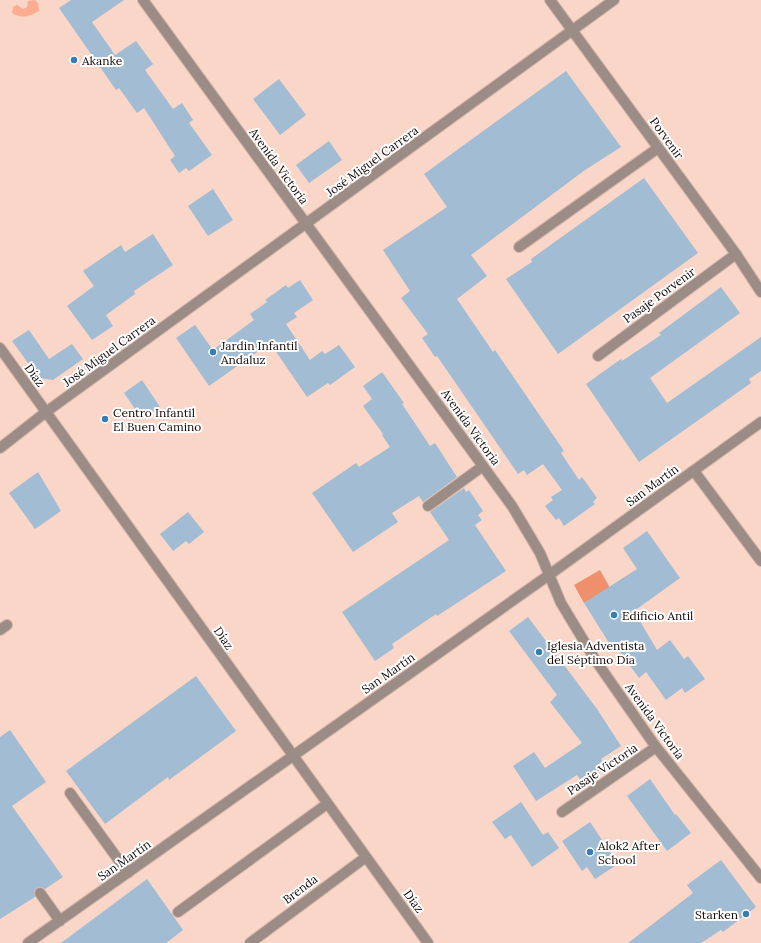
<svg xmlns="http://www.w3.org/2000/svg" width="761" height="943" viewBox="0 0 761 943" font-family="Lora,serif">
  <style>
    .green { fill: #ee906c }
    .water { fill: #fdad8f }
    .building { fill: #a1bcd3 }
    .lines { fill: none; stroke-linecap: round; stroke-linejoin: round }
    .minor-casing { stroke: #d4b5a9; stroke-width: 12 }
    .minor { stroke: #9b8c86; stroke-width: 10 }
    .poi-dot { fill: #377db2; stroke: #fff; stroke-width: 1.5 }
    .labels { text-anchor: middle; dominant-baseline: central; stroke-width: 4; stroke-linejoin: round; paint-order: stroke }
    .poi-label { font-size: 12px; fill: #140906; stroke: #fff; text-anchor: start }
    .street-label { font-size: 12px; fill: #140906; stroke: #fff }
  </style>
  <rect width="100%" height="100%" fill="#f9d6c8"/>
  <!-- green -->
  <path class="green" d="M 600,570 L 610,588 L 584,603 L 574,585 Z"/>
  <!-- water -->
  <path class="water" d="M 35,0 L 38,3 L 39,11 C 29,17 22,19 12,13 L 13,7 L 17,5 L 23,9 L 27,7 L 28,1 Z"/>
  <!-- building -->
  <path class="building" d="M 71,0 L 124,0 L 92,22 L 115,55 L 136,41 L 153,64 L 145,70 L 173,109 L 182,103 L 193,120 L 189,123 L 212,155 L 189,171 L 186,168 L 179,173 L 170,160 L 175,156 L 144,108 L 137,113 L 119,88 L 116,90 L 59,8 Z
    M 566,71 L 621,147 L 585,170 L 471,255 L 487,276 L 457,299 L 493,352 L 495,350 L 564,451 L 561,453 L 579,480 L 582,477 L 597,498 L 593,502 L 595,504 L 564,526 L 559,518 L 556,520 L 545,506 L 553,500 L 551,497 L 562,490 L 543,464 L 527,475 L 524,470 L 518,474 L 437,356 L 435,357 L 422,338 L 428,334 L 401,298 L 410,291 L 383,250 L 447,207 L 424,174 Z
    M 279,79 L 306,115 L 280,135 L 253,99 Z
    M 329,141 L 342,160 L 309,183 L 296,165 Z
    M 644,178 L 698,253 L 558,354 L 506,279 L 532,262 L 531,259 Z
    M 213,189 L 233,220 L 208,236 L 188,206 Z
    M 153,234 L 173,265 L 134,291 L 135,294 L 106,315 L 113,326 L 92,340 L 67,306 L 94,286 L 83,271 L 121,245 L 125,252 Z
    M 300,280 L 313,300 L 294,313 L 297,317 L 286,324 L 310,360 L 322,351 L 325,354 L 339,345 L 355,367 L 330,385 L 328,383 L 307,397 L 270,343 L 209,386 L 176,338 L 195,325 L 213,350 L 254,320 L 250,314 L 267,302 L 265,300 L 286,285 L 288,288 Z
    M 721,287 L 740,313 L 650,378 L 667,403 L 761,337 L 761,371 L 749,379 L 751,383 L 639,462 L 586,384 L 621,359 L 622,361 L 661,335 L 659,333 Z
    M 29,330 L 49,359 L 72,344 L 83,359 L 53,380 L 39,378 L 12,341 Z
    M 382,372 L 404,403 L 402,404 L 430,446 L 435,443 L 457,477 L 423,502 L 419,496 L 392,513 L 398,522 L 353,552 L 312,493 L 356,463 L 359,467 L 390,447 L 382,435 L 383,434 L 363,406 L 372,399 L 363,386 Z
    M 142,380 L 160,407 L 142,419 L 124,393 Z
    M 38,472 L 61,511 L 35,529 L 9,493 Z
    M 464,488 L 466,492 L 469,490 L 483,511 L 478,515 L 482,520 L 475,525 L 506,571 L 437,616 L 436,614 L 392,644 L 394,648 L 375,661 L 342,612 L 449,540 L 430,512 Z
    M 188,512 L 204,532 L 189,544 L 186,541 L 173,551 L 160,534 Z
    M 647,531 L 680,578 L 634,611 L 657,650 L 670,640 L 684,659 L 688,656 L 705,679 L 685,693 L 682,688 L 666,700 L 646,672 L 639,678 L 614,644 L 611,646 L 584,603 L 637,569 L 623,548 Z
    M 528,617 L 597,709 L 621,746 L 601,759 L 606,766 L 582,782 L 577,775 L 536,801 L 513,766 L 534,752 L 545,768 L 582,743 L 550,702 L 557,695 L 509,631 Z
    M 196,676 L 236,731 L 169,780 L 168,777 L 105,824 L 66,771 Z
    M 10,730 L 46,782 L 12,806 L 63,877 L 45,889 L 42,887 L 37,888 L 34,891 L 35,897 L 0,919 L 0,737 Z
    M 650,779 L 675,815 L 676,814 L 691,833 L 667,851 L 627,796 Z
    M 521,802 L 543,835 L 548,832 L 559,848 L 532,867 L 511,835 L 505,839 L 492,822 Z
    M 590,822 L 618,864 L 595,879 L 587,867 L 582,871 L 562,841 Z
    M 721,860 L 756,907 L 723,932 L 721,930 L 701,943 L 628,943 L 693,893 L 687,885 Z
    M 147,879 L 183,930 L 166,943 L 61,943 Z"/>
  <g class="lines">
    <!-- minor casing -->
    <g class="minor-casing">
      <path id="minor" d="M 143,0 L 512,506 L 540,553 L 561,603 L 596,661 L 656,747 L 761,878
        M 550,0 L 736,254 L 761,292
        M 519,247 L 658,148
        M 0,348 L 428,943
        M 598,356 L 736,254
        M 0,448 L 46,412 L 614,0
        M 694,471 L 761,561
        M 428,506 L 483,466
        M 0,630 L 7,625
        M 70,793 L 128,873
        M 562,812 L 656,747
        M 40,893 L 60,921
        M 178,912 L 327,804
        M 28,943 L 549,575 L 761,422
        M 250,943 L 366,857"/>
    </g>
    <!-- minor -->
    <use href="#minor" class="minor"/>
  </g>
  <!-- markers -->
  <g class="poi-dot">
    <circle cx="74" cy="60" r="4"/>
    <circle cx="213" cy="352" r="4"/>
    <circle cx="105" cy="419" r="4"/>
    <circle cx="614" cy="615" r="4"/>
    <circle cx="539" cy="652" r="4"/>
    <circle cx="590" cy="852" r="4"/>
    <circle cx="746" cy="914" r="4"/>
  </g>
  <g class="labels">
    <!-- poi labels -->
    <g class="poi-label">
      <text x="82" y="60">Akanke</text>
      <text x="221" y="345">Jardin Infantil<tspan x="221" dy="14">Andaluz</tspan></text>
      <text x="113" y="412">Centro Infantil<tspan x="113" dy="14">El Buen Camino</tspan></text>
      <text x="622" y="615">Edificio Antil</text>
      <text x="547" y="645">Iglesia Adventista<tspan x="547" dy="14">del Séptimo Día</tspan></text>
      <text x="598" y="845">Alok2 After<tspan x="598" dy="14">School</tspan></text>
      <text x="738" y="914" text-anchor="end">Starken</text>
    </g>
    <!-- street labels -->
    <g class="street-label">
      <text transform="translate(667 138) rotate(54)">Porvenir</text>
      <text transform="translate(372 161) rotate(-36)">José Miguel Carrera</text>
      <text transform="translate(279 166) rotate(54)">Avenida Victoria</text>
      <text transform="translate(659 295) rotate(-36)">Pasaje Porvenir</text>
      <text transform="translate(109 351) rotate(-36)">José Miguel Carrera</text>
      <text transform="translate(35 375) rotate(54)">Díaz</text>
      <text transform="translate(471 427) rotate(54)">Avenida Victoria</text>
      <text transform="translate(652 485) rotate(-36)">San Martín</text>
      <text transform="translate(224 638) rotate(55)">Díaz</text>
      <text transform="translate(388 673) rotate(-35)">San Martín</text>
      <text transform="translate(655 721) rotate(54)">Avenida Victoria</text>
      <text transform="translate(602 769) rotate(-34)">Pasaje Victoria</text>
      <text transform="translate(124 860) rotate(-35)">San Martín</text>
      <text transform="translate(300 889) rotate(-37)">Brenda</text>
      <text transform="translate(414 901) rotate(54)">Díaz</text>
    </g>
  </g>
</svg>
